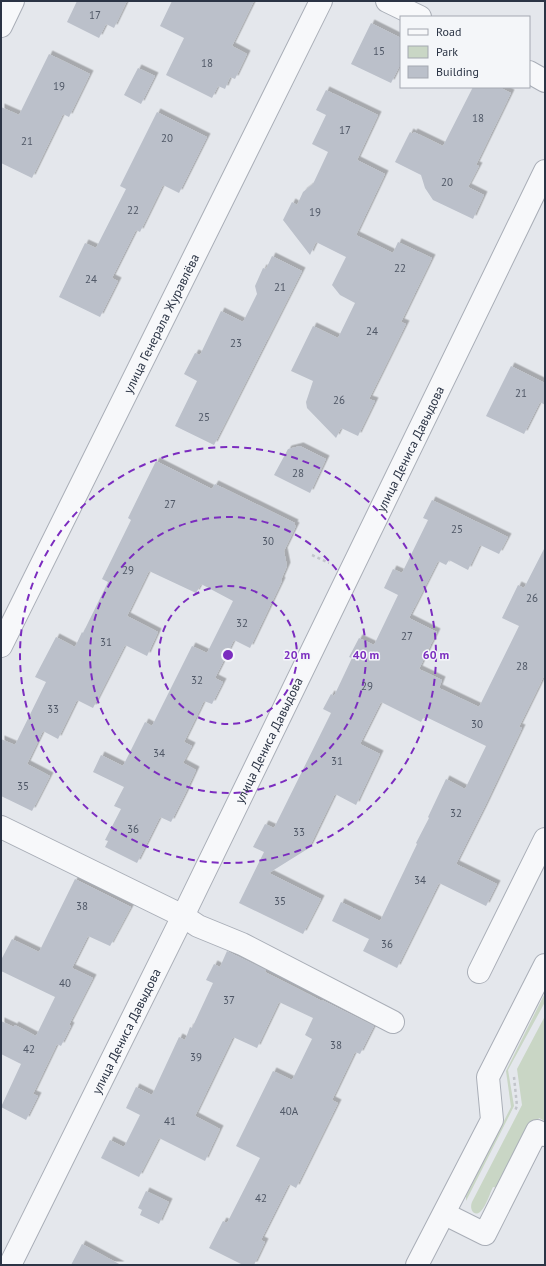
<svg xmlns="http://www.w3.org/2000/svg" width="546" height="1266" viewBox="0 0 546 1266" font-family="'PT Sans',sans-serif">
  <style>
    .green { fill: #c9d6c5 }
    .building { fill: #bbc0ca; filter: url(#shadow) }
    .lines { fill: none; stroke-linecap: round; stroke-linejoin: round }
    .minor-casing { stroke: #a9aeb7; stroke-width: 24 }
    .path { stroke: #c2c5cb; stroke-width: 2.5; stroke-dasharray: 3 3; stroke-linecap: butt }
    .minor { stroke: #f7f8fa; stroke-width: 22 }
    .ring { fill: none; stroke: #7b2cbf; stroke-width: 2; stroke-dasharray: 7 5 }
    .labels { text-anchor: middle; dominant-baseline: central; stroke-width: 3; stroke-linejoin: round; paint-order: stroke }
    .number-label { font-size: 11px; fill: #4f5766 }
    .street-label { font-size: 13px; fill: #2b3445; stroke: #f4f6f9 }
    .centre { fill: #7b2cbf; stroke: #f4f6f9; stroke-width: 2 }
    .ring-label { font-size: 12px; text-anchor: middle; font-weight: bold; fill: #7b2cbf; stroke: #f4f6f9; stroke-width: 3; stroke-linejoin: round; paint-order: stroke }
  </style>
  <defs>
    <filter id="shadow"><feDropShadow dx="3.5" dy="-3.5" stdDeviation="0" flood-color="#0004"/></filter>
  </defs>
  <rect width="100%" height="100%" fill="#e4e7ec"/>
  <!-- green -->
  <path class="green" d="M 545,993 L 545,1002 L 508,1070 L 514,1106 L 466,1201 L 466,1196 L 469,1190 L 511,1107 L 506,1071 Z
    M 545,1016 L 545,1121 L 539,1118 L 503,1189 L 493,1187 C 490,1193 486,1206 481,1211 C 474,1218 469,1209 472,1202 L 522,1105 L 517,1069 Z"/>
  <!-- building -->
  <path class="building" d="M 77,1 L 127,1 L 114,28 L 106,24 L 99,38 L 67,22 Z
    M 172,1 L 254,1 L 232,46 L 247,54 L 235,79 L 230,77 L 225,89 L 218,86 L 212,98 L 166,75 L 184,38 L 160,26 Z
    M 371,23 L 401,38 L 401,63 L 391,83 L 351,64 Z
    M 49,54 L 90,74 L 69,117 L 63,114 L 32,178 L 1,163 L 1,107 L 19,115 Z
    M 138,68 L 155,76 L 141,104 L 124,95 Z
    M 473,87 L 499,87 L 511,93 L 476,165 L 479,166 L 468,187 L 484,195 L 473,219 L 433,200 L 425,188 L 421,175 L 395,162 L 410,132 L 413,134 L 414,132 L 443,146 Z
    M 326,90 L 378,115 L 357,160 L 385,174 L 356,235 L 393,253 L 398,242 L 432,258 L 401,322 L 406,324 L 369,399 L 375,401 L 358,436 L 341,428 L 336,438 L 307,408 L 306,402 L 313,381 L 291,371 L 313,326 L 338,338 L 355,303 L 340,295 L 332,285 L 346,257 L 316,242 L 310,255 L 283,220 L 292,202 L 297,205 L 303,192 L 313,184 L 328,152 L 312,144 L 326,115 L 316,110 Z
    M 157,112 L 207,137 L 179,193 L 163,185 L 140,232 L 136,230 L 112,278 L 118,281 L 100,317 L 59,297 L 85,243 L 96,248 L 126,189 L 120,186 Z
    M 272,256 L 302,271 L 214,445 L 175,426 L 197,381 L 184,374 L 195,353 L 200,355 L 221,311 L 243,322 L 257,294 L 255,286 L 263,268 L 266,269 Z
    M 511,366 L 545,383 L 545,405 L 540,402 L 524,434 L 486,416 Z
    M 300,446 L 326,459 L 310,493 L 274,475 L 288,449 Z
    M 156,461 L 212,489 L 215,484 L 295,523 L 294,525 L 296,526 L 284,551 L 287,566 L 281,580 L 282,581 L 250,648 L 234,640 L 215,678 L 223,682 L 212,704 L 204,701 L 184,742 L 192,746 L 183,763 L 196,770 L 184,796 L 171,822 L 160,817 L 137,863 L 105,847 L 108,841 L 105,840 L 121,809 L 114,806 L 124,787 L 93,772 L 101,755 L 123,766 L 145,722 L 152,726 L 192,646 L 207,653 L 233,601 L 201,584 L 196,593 L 149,571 L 127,616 L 158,632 L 147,656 L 125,645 L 93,708 L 77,700 L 58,739 L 43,731 L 27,764 L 50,776 L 32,811 L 1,796 L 1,739 L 15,745 L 46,682 L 35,677 L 56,637 L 75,647 L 82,632 L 83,633 L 108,582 L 102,579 L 131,520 L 128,518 Z
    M 432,500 L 508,537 L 499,554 L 480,545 L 468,570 L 449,560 L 446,565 L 438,561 L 409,618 L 437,632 L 419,669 L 442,680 L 439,688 L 479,707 L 519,626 L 502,618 L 518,585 L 524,588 L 545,547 L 545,674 L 519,727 L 522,728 L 484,808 L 456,864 L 497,884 L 486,906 L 439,883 L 397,968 L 363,951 L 369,939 L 332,921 L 341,902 L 380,921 L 417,844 L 416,843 L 429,818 L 428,817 L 446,779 L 465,789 L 486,746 L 424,716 L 421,722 L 381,702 L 360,744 L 380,754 L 356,805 L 335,794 L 309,848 L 269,873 L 321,899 L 303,934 L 239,903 L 264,852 L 253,847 L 265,824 L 274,828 L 331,713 L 323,709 L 331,694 L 334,696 L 352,658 L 349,657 L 359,638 L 374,645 L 398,595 L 384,588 L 393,569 L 402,573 L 428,520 L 423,518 Z
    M 75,879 L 131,907 L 110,946 L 88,936 L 72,968 L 93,978 L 69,1025 L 71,1026 L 61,1046 L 57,1044 L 33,1094 L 38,1096 L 26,1120 L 1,1107 L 21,1064 L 1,1054 L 1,1021 L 14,1027 L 15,1025 L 36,1036 L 55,997 L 1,971 L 1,960 L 12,939 L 39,952 Z
    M 227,951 L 266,970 L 265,972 L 322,1001 L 322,1000 L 374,1026 L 360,1054 L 355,1052 L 332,1100 L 338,1103 L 296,1188 L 289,1184 L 261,1240 L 265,1242 L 254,1265 L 243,1265 L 209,1248 L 223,1221 L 227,1223 L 260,1158 L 236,1146 L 273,1071 L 292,1080 L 312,1039 L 305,1035 L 313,1018 L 279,1002 L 257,1048 L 233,1037 L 195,1116 L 220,1129 L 205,1161 L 159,1138 L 139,1177 L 101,1158 L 110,1140 L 124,1147 L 140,1115 L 126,1108 L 136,1087 L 152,1095 L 179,1037 L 185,1040 L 190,1027 L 192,1028 L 213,983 L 206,980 L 214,964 L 220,967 Z
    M 146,1191 L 169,1202 L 159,1224 L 140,1215 L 142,1210 L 138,1208 Z
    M 82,1244 L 121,1265 L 71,1265 Z"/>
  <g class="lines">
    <!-- minor casing -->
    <g class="minor-casing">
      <g id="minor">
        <path d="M 387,1 L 420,17"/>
        <path d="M 1,26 L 13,1"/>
        <path d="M 529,72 L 545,81"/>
        <path id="s1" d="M 1,646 L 321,1"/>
        <path d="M 1,827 L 183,916 L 198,926 L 242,944 L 393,1022"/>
        <path d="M 479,972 L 545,839"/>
        <path d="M 445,1214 L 485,1234 L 537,1131 L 545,1135"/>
        <path id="s2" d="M 10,1265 L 183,916 L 545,171"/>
        <path d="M 417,1265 L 492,1120 L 488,1077 L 545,965"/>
      </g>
    </g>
    <!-- path -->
    <path class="path" d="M 312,555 L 329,563
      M 514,1077 L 517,1106 L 515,1111"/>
    <!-- minor -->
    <use href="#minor" class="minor"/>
  </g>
  <!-- distance rings -->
  <g class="ring">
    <circle cx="228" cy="655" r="69"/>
    <circle cx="228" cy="655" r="138"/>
    <circle cx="228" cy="655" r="208"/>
  </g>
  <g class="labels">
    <!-- number labels -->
    <g class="number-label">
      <text x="95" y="15">17</text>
      <text x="379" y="51">15</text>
      <text x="207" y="63">18</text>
      <text x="59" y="86">19</text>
      <text x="478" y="118">18</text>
      <text x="345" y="130">17</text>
      <text x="167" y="138">20</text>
      <text x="27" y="141">21</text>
      <text x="447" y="182">20</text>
      <text x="133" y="210">22</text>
      <text x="315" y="212">19</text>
      <text x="400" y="268">22</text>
      <text x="91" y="279">24</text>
      <text x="280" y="287">21</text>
      <text x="372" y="331">24</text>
      <text x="236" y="343">23</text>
      <text x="521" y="393">21</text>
      <text x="339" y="400">26</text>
      <text x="204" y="417">25</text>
      <text x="298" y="473">28</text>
      <text x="170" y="504">27</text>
      <text x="457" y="529">25</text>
      <text x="268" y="541">30</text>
      <text x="128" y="570">29</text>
      <text x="532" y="598">26</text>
      <text x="242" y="623">32</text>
      <text x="407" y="636">27</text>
      <text x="106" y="642">31</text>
      <text x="522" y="666">28</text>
      <text x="197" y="680">32</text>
      <text x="367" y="686">29</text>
      <text x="53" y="709">33</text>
      <text x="477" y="724">30</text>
      <text x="159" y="753">34</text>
      <text x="337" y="761">31</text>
      <text x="23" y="786">35</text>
      <text x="456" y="813">32</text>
      <text x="133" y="829">36</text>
      <text x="299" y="832">33</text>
      <text x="420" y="880">34</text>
      <text x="280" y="901">35</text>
      <text x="82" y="906">38</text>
      <text x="387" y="944">36</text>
      <text x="65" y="983">40</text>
      <text x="229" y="1000">37</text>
      <text x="336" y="1045">38</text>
      <text x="29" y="1049">42</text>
      <text x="196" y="1057">39</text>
      <text x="289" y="1111">40А</text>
      <text x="170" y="1121">41</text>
      <text x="261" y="1198">42</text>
    </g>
    <!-- street labels -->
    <g class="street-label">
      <text stroke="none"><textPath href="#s1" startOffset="360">улица Генерала Журавлёва</textPath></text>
      <text stroke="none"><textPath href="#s2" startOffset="909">улица Дениса Давыдова</textPath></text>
      <text stroke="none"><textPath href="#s2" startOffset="585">улица Дениса Давыдова</textPath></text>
      <text stroke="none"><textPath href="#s2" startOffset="261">улица Дениса Давыдова</textPath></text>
    </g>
  </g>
  <circle cx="228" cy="655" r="6" class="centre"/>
  <g class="ring-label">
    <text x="297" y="659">20 m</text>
    <text x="366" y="659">40 m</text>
    <text x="436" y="659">60 m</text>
  </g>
  <!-- border -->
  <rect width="546" height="1266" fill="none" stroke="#2b3445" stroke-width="4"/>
  <!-- legend -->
  <rect x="400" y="16" width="130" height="72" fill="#f4f6f9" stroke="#a4a8b1"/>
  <rect x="408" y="29" width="20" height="6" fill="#f7f8fa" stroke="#a4a8b1"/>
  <text x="436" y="36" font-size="12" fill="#2b3445">Road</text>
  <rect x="408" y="46" width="20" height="12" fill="#c9d6c5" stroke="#a4a8b1"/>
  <text x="436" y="56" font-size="12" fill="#2b3445">Park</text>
  <rect x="408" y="66" width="20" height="12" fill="#bbc0ca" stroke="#a4a8b1"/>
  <text x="436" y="76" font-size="12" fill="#2b3445">Building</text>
</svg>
